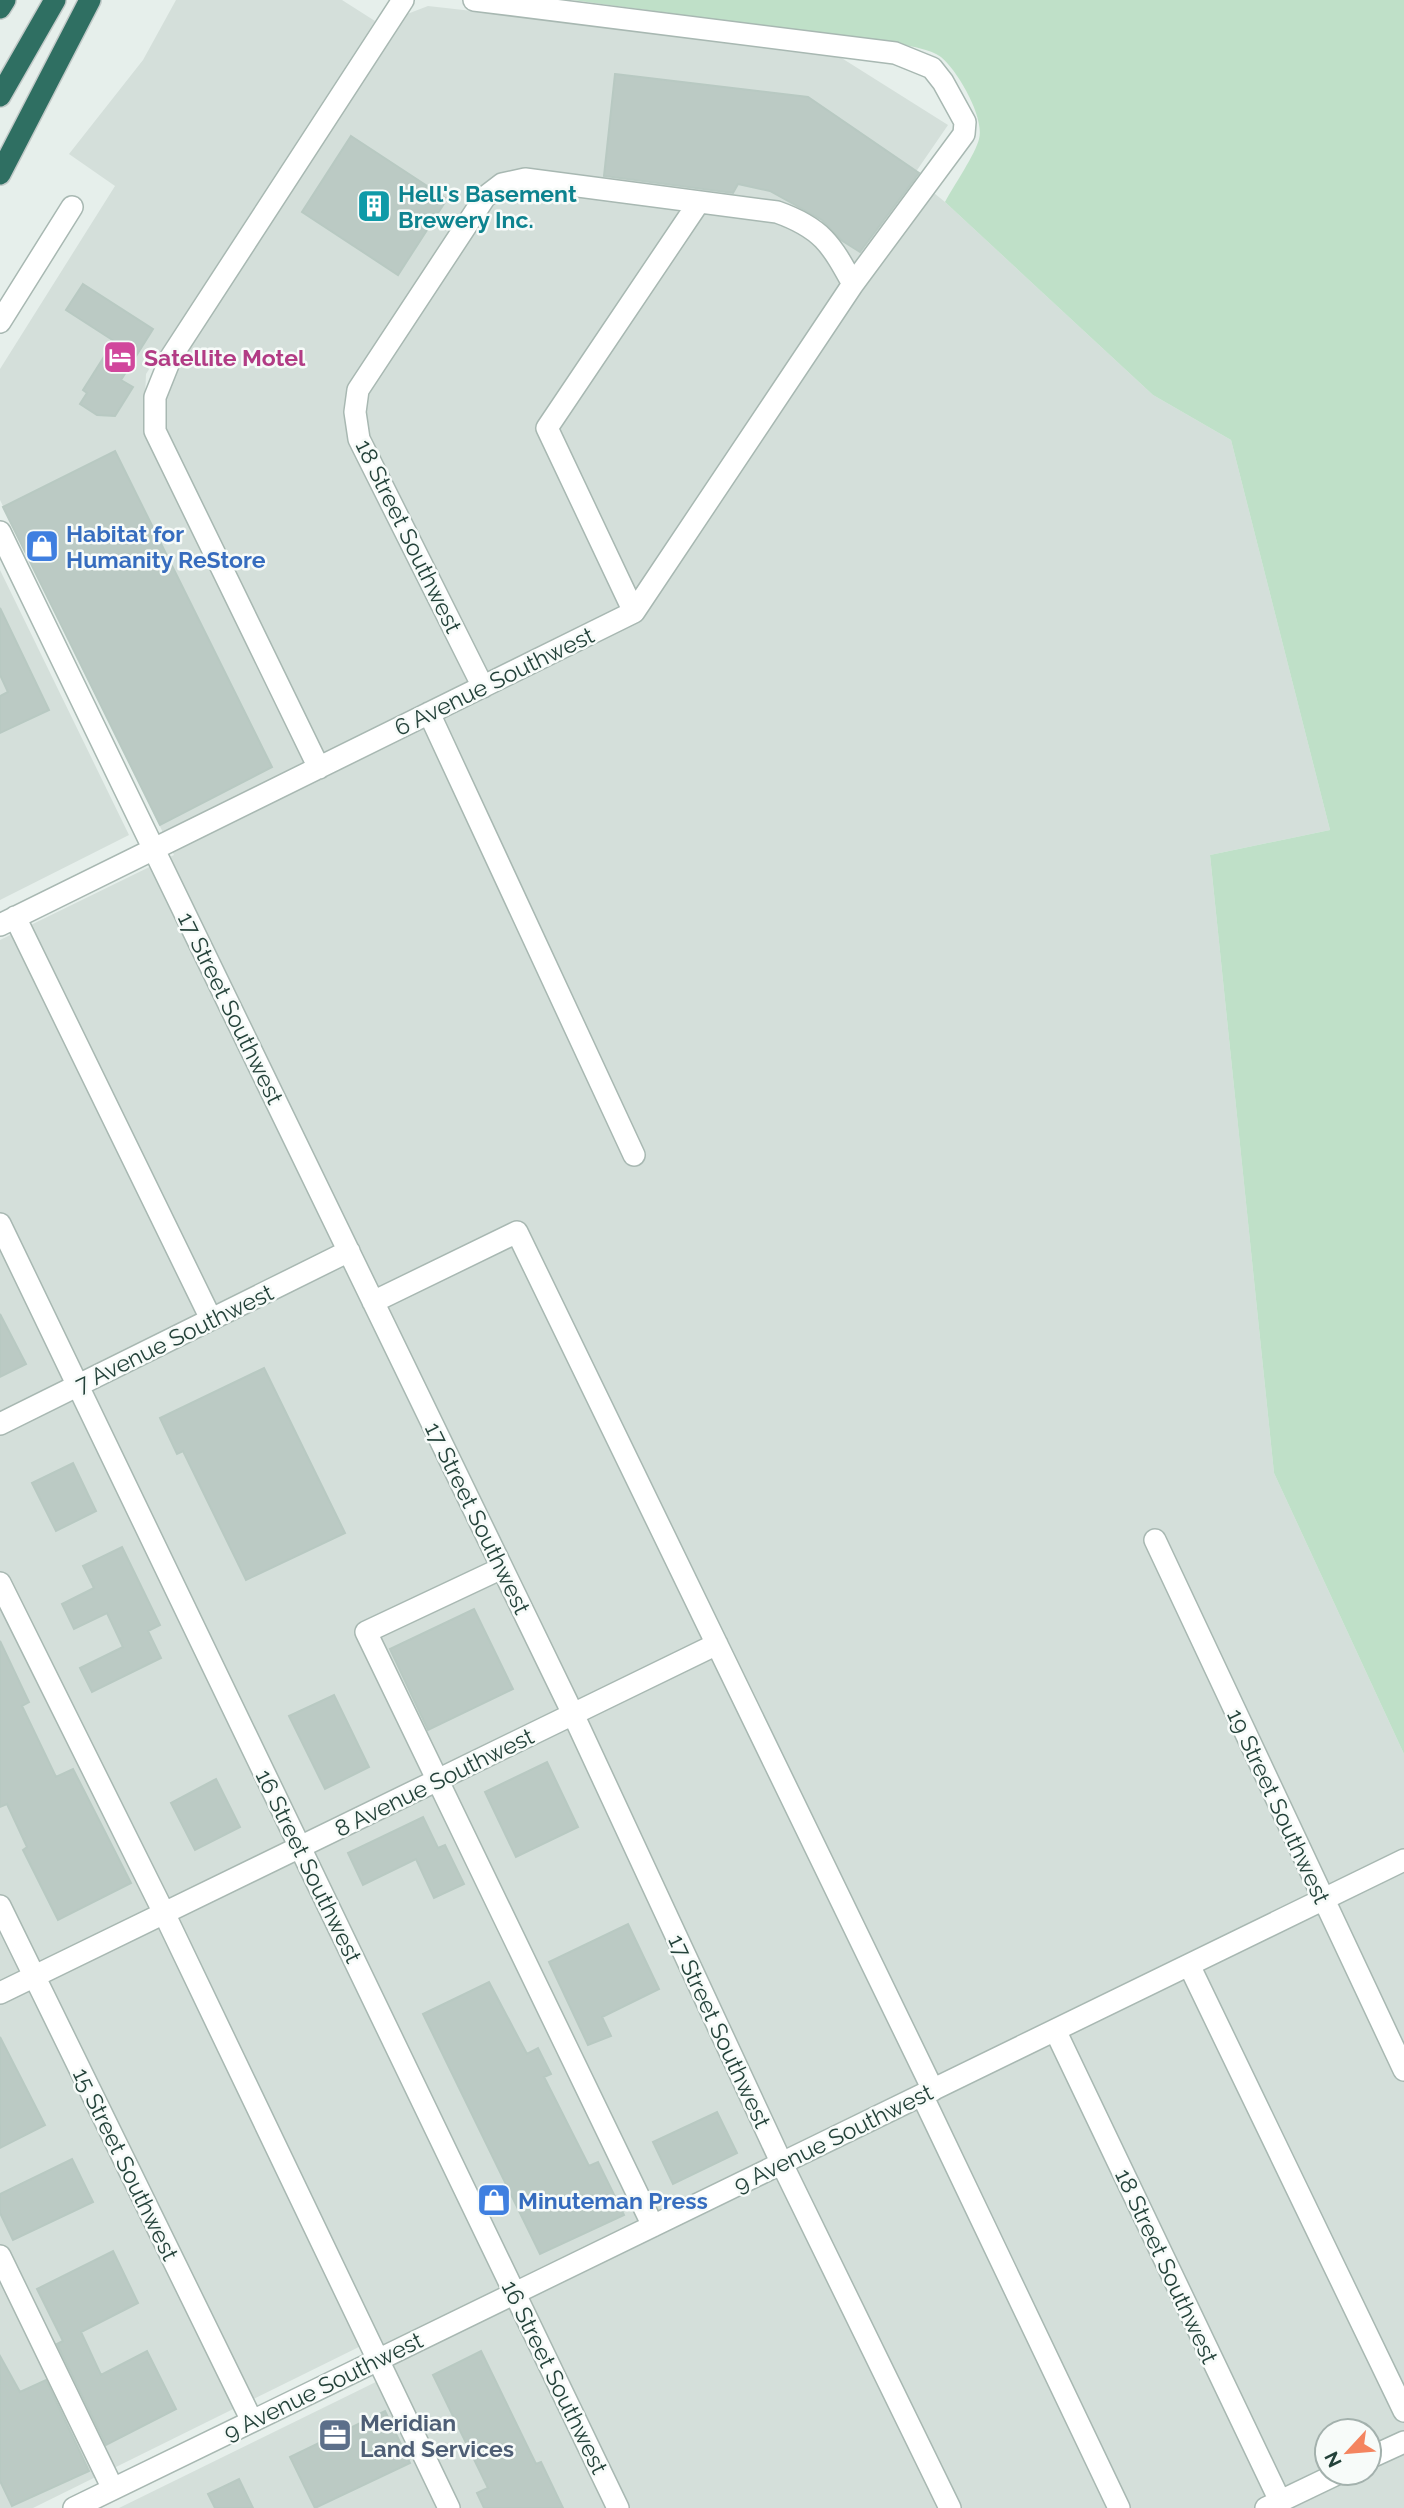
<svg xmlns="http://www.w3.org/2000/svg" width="1404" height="2508" viewBox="0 0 1404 2508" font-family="Raleway,sans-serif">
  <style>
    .built { fill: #d4dfda; fill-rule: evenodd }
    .green { fill: #bfe0c8 }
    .building { fill: #bbcac4; stroke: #b8c9c2; stroke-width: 2 }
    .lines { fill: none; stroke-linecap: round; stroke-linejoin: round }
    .minor-casing { stroke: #a8b8b2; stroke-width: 24 }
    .highway-casing { stroke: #c2cac8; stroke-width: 24 }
    .minor { stroke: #fff; stroke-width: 21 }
    .highway { stroke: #2f6f62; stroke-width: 21 }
    .labels { text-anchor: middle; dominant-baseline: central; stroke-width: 5; stroke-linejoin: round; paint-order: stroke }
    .culture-label { font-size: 23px; font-weight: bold; fill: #0d838f; stroke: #f7fbf9; text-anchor: start }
    .hotel-label { font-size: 23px; font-weight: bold; fill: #b23c85; stroke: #f7fbf9; text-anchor: start }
    .shop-label { font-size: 23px; font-weight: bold; fill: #366cbe; stroke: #f7fbf9; text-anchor: start }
    .street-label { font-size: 23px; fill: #24423a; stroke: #f7fbf9 }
    .service-label { font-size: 23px; font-weight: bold; fill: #4e5e75; stroke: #f7fbf9; text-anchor: start }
  </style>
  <rect width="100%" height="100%" fill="#e6efeb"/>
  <!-- built -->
  <path class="built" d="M 176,0 L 342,0 L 375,21 L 146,374 L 144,421 L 166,420 L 166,395 L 179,365 L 402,16 L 428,6 L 832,52 L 948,125 L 913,176 L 945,202 L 1153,395 L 1231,440 L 1330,830 L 1210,855 L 1274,1473 L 1404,1754 L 1404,2508 L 119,2508 L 386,2377 L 369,2342 L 33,2508 L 0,2508 L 0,940 L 174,855 L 0,500 L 0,369 L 115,186 L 69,154 L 143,60 ZM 1327,2431 L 1369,2431 L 1369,2473 L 1327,2473 Z
    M 0,570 L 129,835 L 0,900 Z"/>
  <!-- green -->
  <path class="green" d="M 572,0 L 1404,0 L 1404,1754 L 1274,1473 L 1210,855 L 1330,830 L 1231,440 L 1153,395 L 945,202 C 953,187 976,153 979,139 C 985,118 958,71 941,57 C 930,49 913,47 900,44 Z"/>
  <!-- building -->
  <path class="building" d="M 615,74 L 808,97 L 919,173 L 860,252 L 841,240 L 822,220 L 770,191 L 738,184 L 733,193 L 604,176 Z
    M 351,136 L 447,199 L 398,275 L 302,212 Z
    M 83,284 L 153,329 L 121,380 L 133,387 L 115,416 L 97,415 L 80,404 L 87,393 L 83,390 L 114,341 L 66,310 Z
    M 115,451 L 272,767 L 160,825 L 3,507 Z
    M 0,608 L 49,710 L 0,733 L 0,696 L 8,692 L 0,675 Z
    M 0,1314 L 26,1364 L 0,1377 Z
    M 264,1368 L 345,1533 L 246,1580 L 183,1451 L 177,1454 L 160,1418 Z
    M 73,1463 L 96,1511 L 56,1531 L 32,1483 Z
    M 122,1547 L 160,1625 L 148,1631 L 161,1658 L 92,1692 L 80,1668 L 123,1647 L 107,1613 L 74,1629 L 62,1604 L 94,1588 L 83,1566 Z
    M 474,1609 L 513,1689 L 428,1730 L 390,1649 Z
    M 0,1641 L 29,1702 L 22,1706 L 56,1777 L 73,1769 L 131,1883 L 58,1920 L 23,1850 L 27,1847 L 7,1804 L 0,1807 Z
    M 334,1695 L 369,1767 L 325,1789 L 289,1716 Z
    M 547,1762 L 578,1827 L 516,1857 L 485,1792 Z
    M 216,1779 L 240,1827 L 195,1850 L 171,1803 Z
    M 423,1817 L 438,1848 L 445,1845 L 464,1884 L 434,1898 L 416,1859 L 363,1885 L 348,1853 Z
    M 628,1924 L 659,1989 L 602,2017 L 611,2036 L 588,2045 L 549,1962 Z
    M 489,1982 L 527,2054 L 538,2048 L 551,2074 L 544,2077 L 589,2166 L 598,2162 L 624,2215 L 540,2254 L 423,2014 Z
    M 0,2037 L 45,2125 L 0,2148 Z
    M 717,2112 L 737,2153 L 673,2184 L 653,2142 Z
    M 72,2159 L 93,2202 L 13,2240 L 0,2213 L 0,2194 Z
    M 113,2251 L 138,2303 L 81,2332 L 101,2375 L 147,2351 L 176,2409 L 106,2445 L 57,2344 L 63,2341 L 37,2289 Z
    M 481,2351 L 536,2464 L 541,2462 L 563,2508 L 484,2508 L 477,2493 L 488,2488 L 433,2375 Z
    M 0,2356 L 20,2392 L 46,2380 L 89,2471 L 12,2506 L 0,2481 Z
    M 385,2411 L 410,2463 L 315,2508 L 290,2457 Z
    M 239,2479 L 253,2508 L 215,2508 L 208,2494 Z"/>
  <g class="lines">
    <!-- minor casing -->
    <g class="minor-casing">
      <path id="minor" d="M 0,322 L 72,207
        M 0,532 L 573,1714 L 782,2164 L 950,2508
        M 634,612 L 547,428 L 699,202
        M 483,687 L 359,439 L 355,412 L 358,390 L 485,197 L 502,184 L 525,179 L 777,212 C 822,228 831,244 853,284
        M 429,713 L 634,1155
        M 319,768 L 155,431 L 155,397 L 171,357 L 403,0
        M 15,917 L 211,1319
        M 0,925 L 634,612 L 853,284 L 964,134 L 965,122 L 943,82 L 932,68 L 895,53 L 474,0
        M 0,1224 L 618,2508
        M 373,1302 L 517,1232 L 933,2090
        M 0,1424 L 349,1251
        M 1155,1540 L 1404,2070
        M 502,1568 L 366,1632 L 653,2226
        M 0,1583 L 164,1913 L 449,2508
        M 0,1906 L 252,2421
        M 1189,1965 L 1404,2411
        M 0,1993 L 717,1644
        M 1055,2030 L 1280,2501
        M 922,2095 L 1119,2508
        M 0,2256 L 113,2489
        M 1369,2458 L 1404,2442
        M 74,2508 L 1404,1860
        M 1266,2508 L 1339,2473"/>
    </g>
    <!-- highway casing -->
    <g class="highway-casing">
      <path id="highway" d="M 0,8 L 5,0
        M 0,96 L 55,0
        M 0,174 L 90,0"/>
    </g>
    <!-- minor -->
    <use href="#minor" class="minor"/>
    <!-- highway -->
    <use href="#highway" class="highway"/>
  </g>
  <!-- icons -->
  <defs>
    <g id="building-square" transform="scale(1.75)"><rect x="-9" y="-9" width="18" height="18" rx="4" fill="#0f9aa8" stroke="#f7fbf9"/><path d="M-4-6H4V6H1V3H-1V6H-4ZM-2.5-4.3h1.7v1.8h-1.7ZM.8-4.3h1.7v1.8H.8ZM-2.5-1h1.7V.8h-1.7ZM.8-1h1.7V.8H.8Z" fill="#fff"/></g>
    <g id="hotel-square" transform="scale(1.75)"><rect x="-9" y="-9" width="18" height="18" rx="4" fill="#d1479c" stroke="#f7fbf9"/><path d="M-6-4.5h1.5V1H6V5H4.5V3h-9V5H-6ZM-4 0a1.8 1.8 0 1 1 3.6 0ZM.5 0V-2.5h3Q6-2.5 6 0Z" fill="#fff"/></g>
    <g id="shop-square" transform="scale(1.75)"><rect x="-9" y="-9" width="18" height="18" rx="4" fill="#3f7fe0" stroke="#f7fbf9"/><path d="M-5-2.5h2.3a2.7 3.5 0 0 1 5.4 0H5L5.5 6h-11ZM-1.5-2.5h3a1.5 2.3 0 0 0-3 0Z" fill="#fff"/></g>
    <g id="office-square" transform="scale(1.75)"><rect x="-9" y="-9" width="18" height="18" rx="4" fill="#5c6f8a" stroke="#f7fbf9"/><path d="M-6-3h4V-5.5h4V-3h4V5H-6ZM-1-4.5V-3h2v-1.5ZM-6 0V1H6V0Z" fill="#fff"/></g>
  </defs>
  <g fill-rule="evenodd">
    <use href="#building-square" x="374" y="206"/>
    <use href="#hotel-square" x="120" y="357"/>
    <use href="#shop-square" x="42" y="546"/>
    <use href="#shop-square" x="494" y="2200"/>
    <use href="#office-square" x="335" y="2435"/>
  </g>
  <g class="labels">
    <!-- culture labels -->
    <g class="culture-label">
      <text x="398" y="193">Hell's Basement<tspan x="398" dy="26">Brewery Inc.</tspan></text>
    </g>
    <!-- hotel labels -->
    <g class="hotel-label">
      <text x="144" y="357">Satellite Motel</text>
    </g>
    <!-- shop labels -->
    <g class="shop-label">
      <text x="66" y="533">Habitat for<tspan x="66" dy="26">Humanity ReStore</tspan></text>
      <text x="518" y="2200">Minuteman Press</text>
    </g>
    <!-- street labels -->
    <g class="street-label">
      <text transform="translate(409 536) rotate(64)">18 Street Southwest</text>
      <text transform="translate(494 681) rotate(-26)">6 Avenue Southwest</text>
      <text transform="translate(231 1008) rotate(64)">17 Street Southwest</text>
      <text transform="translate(174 1338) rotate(-26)">7 Avenue Southwest</text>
      <text transform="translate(478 1518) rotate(64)">17 Street Southwest</text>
      <text transform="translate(434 1782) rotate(-26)">8 Avenue Southwest</text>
      <text transform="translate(1279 1806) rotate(65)">19 Street Southwest</text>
      <text transform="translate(309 1866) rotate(64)">16 Street Southwest</text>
      <text transform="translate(720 2031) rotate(65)">17 Street Southwest</text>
      <text transform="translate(833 2138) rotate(-26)">9 Avenue Southwest</text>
      <text transform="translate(126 2164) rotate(64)">15 Street Southwest</text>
      <text transform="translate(1167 2266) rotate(65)">18 Street Southwest</text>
      <text transform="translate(555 2377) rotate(64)">16 Street Southwest</text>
      <text transform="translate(323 2386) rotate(-26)">9 Avenue Southwest</text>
    </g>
    <!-- service labels -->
    <g class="service-label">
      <text x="360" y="2422">Meridian<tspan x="360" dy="26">Land Services</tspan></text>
    </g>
  </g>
  <!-- north arrow -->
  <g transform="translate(1348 2452) rotate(244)"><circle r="33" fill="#f7fbf9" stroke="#a3b1ad" stroke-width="2"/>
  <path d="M0-5L12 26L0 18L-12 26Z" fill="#f4845f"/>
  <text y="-10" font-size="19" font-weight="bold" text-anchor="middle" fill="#24423a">N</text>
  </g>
</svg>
